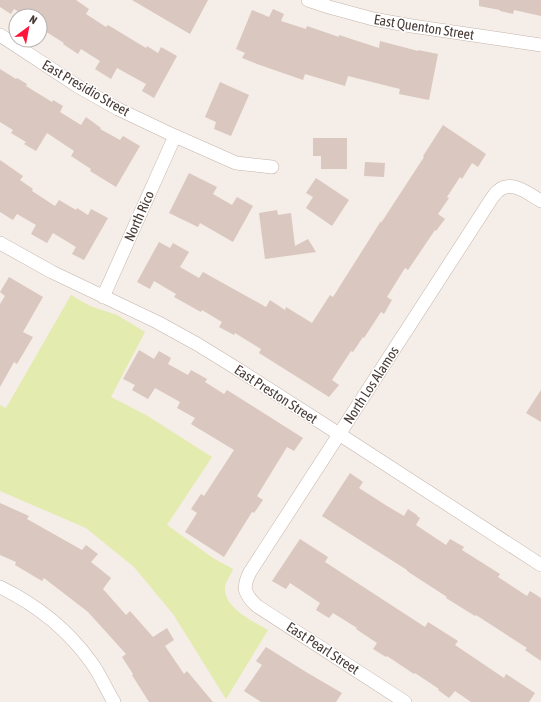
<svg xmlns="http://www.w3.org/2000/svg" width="541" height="702" viewBox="0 0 541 702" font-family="'Asap Condensed',sans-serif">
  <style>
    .green { fill: #e3ebae }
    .building { fill: #dac7bf }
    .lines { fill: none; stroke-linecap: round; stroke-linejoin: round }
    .minor-casing { stroke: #c4b4ac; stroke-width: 14 }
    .minor { stroke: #fff; stroke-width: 13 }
    .labels { text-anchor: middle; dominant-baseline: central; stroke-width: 3; stroke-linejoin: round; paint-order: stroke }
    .street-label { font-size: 14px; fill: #483b36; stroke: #fff }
  </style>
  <rect width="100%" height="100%" fill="#f5ede7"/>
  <!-- green -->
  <path class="green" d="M 71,295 L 90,306 L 117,315 L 145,332 L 111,397 L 146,415 L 212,457 L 167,525 L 213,558 L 233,569 C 231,575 226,581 225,587 C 223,608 253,621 268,630 L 226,699 L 173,614 L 134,567 L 86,528 L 0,491 L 0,405 L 6,408 Z"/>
  <!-- building -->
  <path class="building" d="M 0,0 L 76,0 L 89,9 L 86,14 L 106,27 L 108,25 L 146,48 L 147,46 L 158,53 L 161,47 L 177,56 L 154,98 L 142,91 L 146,84 L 117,68 L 111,79 L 95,69 L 100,61 L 81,49 L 78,54 L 63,44 L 64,43 L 40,28 L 40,16 L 25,16 L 14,9 L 11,14 L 0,7 Z
    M 132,0 L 208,0 L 190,34 Z
    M 479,0 L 541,0 L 541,16 L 514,10 L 513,14 L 500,11 L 500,10 L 479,6 Z
    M 273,9 L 284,14 L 281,21 L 306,29 L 307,26 L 339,37 L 339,35 L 379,48 L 380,41 L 418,51 L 418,50 L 438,54 L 429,100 L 399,94 L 400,89 L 348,76 L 345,86 L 305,74 L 303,80 L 257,64 L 242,58 L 245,53 L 236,49 L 252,10 L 269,17 Z
    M 0,69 L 16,79 L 17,78 L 27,84 L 26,86 L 52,102 L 53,100 L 63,106 L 60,112 L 81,125 L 86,117 L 101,128 L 100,129 L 120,140 L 123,136 L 140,146 L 116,187 L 90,171 L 91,169 L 71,156 L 74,151 L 47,133 L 36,151 L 24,144 L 26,142 L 11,133 L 13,130 L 0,122 Z
    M 220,82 L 249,95 L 231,136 L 214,129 L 216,122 L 205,117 Z
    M 443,125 L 486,154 L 478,167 L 472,163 L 462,179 L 460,177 L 447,197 L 449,198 L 438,214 L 445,219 L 436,231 L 435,230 L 408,270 L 405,268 L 387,297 L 392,300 L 384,314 L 381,312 L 364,338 L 363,337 L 353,352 L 351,351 L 332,380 L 339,385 L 329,397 L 259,353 L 261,349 L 235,333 L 234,335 L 219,327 L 222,322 L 202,310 L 201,312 L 174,297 L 176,294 L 154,281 L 150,289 L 137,282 L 159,242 L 170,248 L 173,243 L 189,252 L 180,267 L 199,278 L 203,272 L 266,307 L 270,300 L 285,310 L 286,307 L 312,323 L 330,295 L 333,297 L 381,221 L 381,223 L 424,157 L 423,156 Z
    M 313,138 L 347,138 L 347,169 L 321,169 L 321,156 L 313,156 Z
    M 0,160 L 23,176 L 20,180 L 33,189 L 32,191 L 55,206 L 59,200 L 76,210 L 77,208 L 88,215 L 91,209 L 108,218 L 84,260 L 72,254 L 76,247 L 53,233 L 47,243 L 31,234 L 36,225 L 17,214 L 13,220 L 0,212 Z
    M 365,162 L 385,163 L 384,177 L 364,176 Z
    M 189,173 L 217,187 L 213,194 L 232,205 L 237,197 L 253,206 L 233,242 L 200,223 L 198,227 L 169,213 Z
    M 316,178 L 349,200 L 332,226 L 306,208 L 313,197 L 306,193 Z
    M 277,210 L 278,215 L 291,213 L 295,246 L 308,239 L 316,252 L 265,259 L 259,213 Z
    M 9,277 L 43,297 L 23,332 L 33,337 L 17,364 L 14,362 L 0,387 L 0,304 L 5,296 L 0,292 Z
    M 139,350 L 154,359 L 159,351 L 171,358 L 168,364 L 188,375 L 191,370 L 207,379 L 205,382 L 224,394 L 227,390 L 303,438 L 294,451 L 287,447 L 257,496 L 263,500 L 254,513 L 252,512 L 224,557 L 185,532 L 197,513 L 191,509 L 201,494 L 204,496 L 234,450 L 191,424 L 195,418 L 177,408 L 180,402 L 155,388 L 148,399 L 132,390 L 135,385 L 123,379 Z
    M 541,390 L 541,422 L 526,413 Z
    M 350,473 L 363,482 L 359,488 L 387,506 L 404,516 L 408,509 L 417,515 L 417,516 L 420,518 L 416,525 L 446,545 L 450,539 L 464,547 L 462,550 L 500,574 L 498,577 L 527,596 L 530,591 L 541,598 L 541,661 L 525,650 L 527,648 L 476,615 L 475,616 L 446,598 L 447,597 L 407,571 L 407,570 L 322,516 Z
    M 0,503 L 29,516 L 27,519 L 82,550 L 86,545 L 98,554 L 91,562 L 111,578 L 103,589 L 126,615 L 130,611 L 153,637 L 167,628 L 174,640 L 165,646 L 184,674 L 187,671 L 213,702 L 149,702 L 132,675 L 133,674 L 122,657 L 126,654 L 88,612 L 44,578 L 42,581 L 15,565 L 16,562 L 0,555 Z
    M 300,539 L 328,557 L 325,562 L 425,627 L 428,622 L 458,641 L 455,645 L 504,678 L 506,674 L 535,693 L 529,702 L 471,702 L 455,691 L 449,698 L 438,690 L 439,689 L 415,673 L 414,674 L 387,656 L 386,657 L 373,649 L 377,643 L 356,629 L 357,628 L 333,613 L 329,618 L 316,610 L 320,603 L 290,583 L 286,589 L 272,581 Z
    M 266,647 L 306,672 L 342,693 L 336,702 L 261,702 L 244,691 L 262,665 L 256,661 Z"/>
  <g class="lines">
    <!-- minor casing -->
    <g class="minor-casing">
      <path id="minor" d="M 308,0 L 329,7 L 373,19 L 412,26 L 541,45
        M 0,35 L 79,87 L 118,109 L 175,136 L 236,163 L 272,167
        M 0,243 L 52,272 L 157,322 L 197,344 L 236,368 L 339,434 L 541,565
        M 103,297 L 175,136
        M 0,587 C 35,604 68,630 91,662 C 100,674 106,689 114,702
        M 405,702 L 257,606 C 244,594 242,588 250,572 L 492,198 C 494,196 495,193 498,191 C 511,179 529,194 541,201"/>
    </g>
    <!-- minor -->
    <use href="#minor" class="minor"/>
  </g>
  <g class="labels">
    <!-- street labels -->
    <g class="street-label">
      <text transform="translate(424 27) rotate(9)">East Quenton Street</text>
      <text transform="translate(86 88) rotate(30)">East Presidio Street</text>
      <text transform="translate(139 216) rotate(-66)">North Rico</text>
      <text transform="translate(371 385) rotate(-57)">North Los Alamos</text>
      <text transform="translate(276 394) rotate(33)">East Preston Street</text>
      <text transform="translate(323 648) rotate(33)">East Pearl Street</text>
    </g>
  </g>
  <!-- north arrow -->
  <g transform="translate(28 28) rotate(32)"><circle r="19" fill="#ffffff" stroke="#b6b1af"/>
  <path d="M0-3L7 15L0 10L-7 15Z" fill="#ff143b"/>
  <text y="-6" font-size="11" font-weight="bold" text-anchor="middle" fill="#483b36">N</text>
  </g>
</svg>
